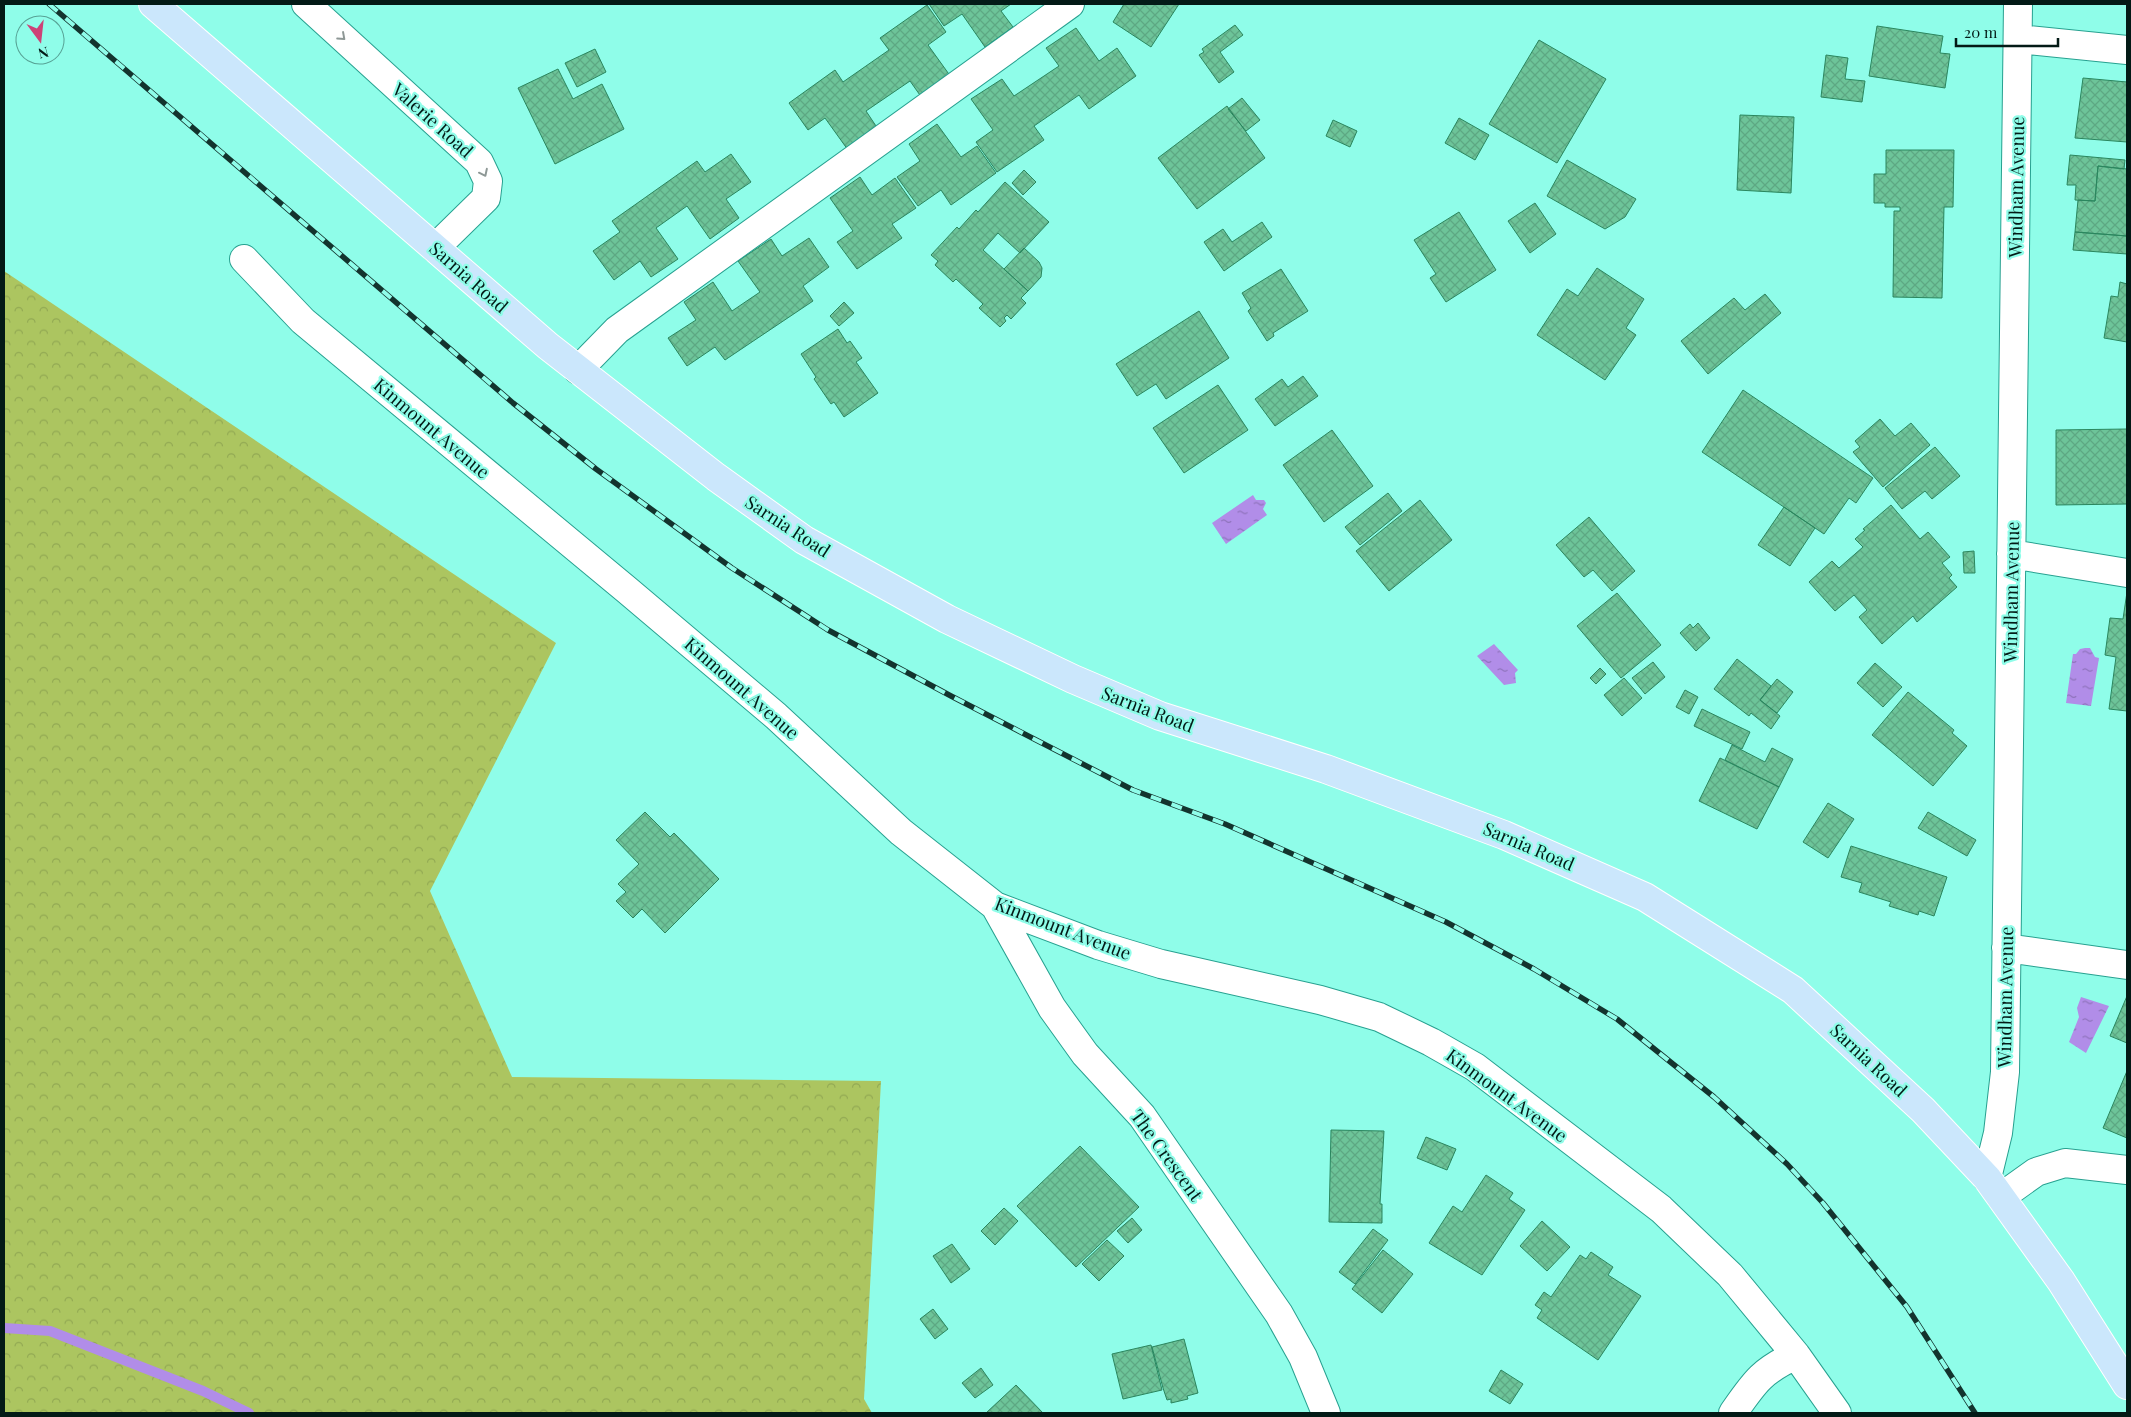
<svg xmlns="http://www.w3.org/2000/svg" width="2131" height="1417" viewBox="0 0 2131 1417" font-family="'Playfair Display',serif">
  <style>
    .forest { fill: url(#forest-crowns) }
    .water { fill: url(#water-ripples) }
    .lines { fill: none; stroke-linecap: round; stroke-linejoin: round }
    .stream { stroke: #b18de8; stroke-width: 10 }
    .building { fill: url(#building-cross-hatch); stroke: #2a865e }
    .minor-casing { stroke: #27a190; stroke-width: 30 }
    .major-casing { stroke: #fff; stroke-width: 30 }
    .minor { stroke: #fff; stroke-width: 28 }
    .major { stroke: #cbe7fc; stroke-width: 28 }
    .rail-casing { stroke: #13342e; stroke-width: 5.5 }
    .rail { stroke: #8ffde9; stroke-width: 4; stroke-dasharray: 11; stroke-linecap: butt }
    .oneway { stroke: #8e9896 }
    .labels { text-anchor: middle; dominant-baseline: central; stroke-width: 4.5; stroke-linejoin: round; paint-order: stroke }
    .street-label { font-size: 18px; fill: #031a16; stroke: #8ffde9 }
  </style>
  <defs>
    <pattern id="forest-crowns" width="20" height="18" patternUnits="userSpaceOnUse" patternTransform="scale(1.25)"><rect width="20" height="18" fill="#acc560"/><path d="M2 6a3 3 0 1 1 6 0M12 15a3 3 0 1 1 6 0" fill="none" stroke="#92a953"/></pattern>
    <pattern id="water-ripples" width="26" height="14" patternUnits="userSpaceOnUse" patternTransform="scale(1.25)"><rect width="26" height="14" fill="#b18de8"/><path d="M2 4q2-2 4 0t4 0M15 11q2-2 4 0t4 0" fill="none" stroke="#8e72bb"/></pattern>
    <pattern id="building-cross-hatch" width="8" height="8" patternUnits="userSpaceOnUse" patternTransform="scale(1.25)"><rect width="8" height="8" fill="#6dc499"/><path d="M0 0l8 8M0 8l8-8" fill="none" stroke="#5da883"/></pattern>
  </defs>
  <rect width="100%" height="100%" fill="#8ffde9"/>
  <!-- forest -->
  <path class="forest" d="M 4,271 L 556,643 L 430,891 L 512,1077 L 881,1081 L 864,1399 L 872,1413 L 4,1413 Z"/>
  <!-- water -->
  <path class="water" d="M 1253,495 L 1256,500 L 1264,500 L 1266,503 L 1263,509 L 1267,515 L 1226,544 L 1212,523 Z
    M 1494,644 L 1518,670 L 1515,673 L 1516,683 L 1504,685 L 1477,656 Z
    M 2085,648 L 2090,648 L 2095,657 L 2099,658 L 2091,706 L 2066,703 L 2073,654 L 2076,654 L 2080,649 Z
    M 2081,997 L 2109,1006 L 2086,1053 L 2069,1042 L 2079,1017 L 2077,1008 Z"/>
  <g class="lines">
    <!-- stream -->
    <path class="stream" d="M 4,1328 L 50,1331 L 203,1391 L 249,1413"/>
  </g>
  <!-- building -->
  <path class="building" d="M 929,4 L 1011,4 L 1001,11 L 1013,27 L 985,47 L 962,14 L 944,26 Z
    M 1124,4 L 1179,4 L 1151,47 L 1113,22 Z
    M 927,5 L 946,32 L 928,45 L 951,77 L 922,98 L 910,81 L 866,111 L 878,129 L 848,150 L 825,118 L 808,130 L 789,103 L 835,70 L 843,82 L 889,50 L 880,38 Z
    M 1235,25 L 1243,35 L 1220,52 L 1234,72 L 1219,83 L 1199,55 L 1204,52 L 1202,49 Z
    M 1877,26 L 1943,36 L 1940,53 L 1950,54 L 1945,88 L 1869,76 Z
    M 1076,28 L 1099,61 L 1117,48 L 1136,76 L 1089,109 L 1079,95 L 1034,126 L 1044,140 L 997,172 L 976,142 L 993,130 L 971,99 L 1002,79 L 1014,96 L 1059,66 L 1046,48 Z
    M 1539,40 L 1606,79 L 1557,163 L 1489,124 Z
    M 595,49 L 606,72 L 577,87 L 565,63 Z
    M 1826,55 L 1848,58 L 1845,79 L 1865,81 L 1862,102 L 1821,97 Z
    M 558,69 L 573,99 L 602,84 L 624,129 L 555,164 L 518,88 Z
    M 2083,78 L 2127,82 L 2127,142 L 2075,138 Z
    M 1242,98 L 1260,120 L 1246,131 L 1228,109 Z
    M 1227,106 L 1265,158 L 1197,209 L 1158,158 Z
    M 1740,115 L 1794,117 L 1791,193 L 1737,190 Z
    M 1459,118 L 1489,135 L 1475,160 L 1445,143 Z
    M 1333,120 L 1357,131 L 1350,147 L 1326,136 Z
    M 937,124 L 961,157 L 977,146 L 996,173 L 951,205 L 941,190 L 918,206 L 897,177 L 920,161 L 909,144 Z
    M 1886,150 L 1954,150 L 1953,207 L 1944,207 L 1942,298 L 1893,297 L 1894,211 L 1900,211 L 1900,207 L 1885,207 L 1885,203 L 1874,203 L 1874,174 L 1886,174 Z
    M 731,154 L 751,182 L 726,199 L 739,218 L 710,239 L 687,206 L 656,228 L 678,259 L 651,277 L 640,261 L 614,280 L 593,251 L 620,232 L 612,221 L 697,161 L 705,172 Z
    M 2070,155 L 2125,160 L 2124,169 L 2098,166 L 2095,201 L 2075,200 L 2076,185 L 2067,185 Z
    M 1567,160 L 1636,199 L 1625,217 L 1605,229 L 1547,196 Z
    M 2098,166 L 2127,169 L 2127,236 L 2075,232 L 2078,200 L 2095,201 Z
    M 1024,170 L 1036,182 L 1023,195 L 1012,183 Z
    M 860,177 L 872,195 L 895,178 L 916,208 L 892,224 L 902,238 L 857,269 L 837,242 L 853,231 L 830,198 Z
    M 1005,182 L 1049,222 L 1020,253 L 998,233 L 983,250 L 1028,291 L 1021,298 L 1026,303 L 1011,319 L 1007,315 L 1004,318 L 1006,321 L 1000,327 L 979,308 L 983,304 L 956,279 L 953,282 L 935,265 L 938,261 L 931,255 L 957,227 L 959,229 L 976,210 L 978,212 Z
    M 1535,203 L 1556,234 L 1530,253 L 1508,221 Z
    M 1459,212 L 1496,270 L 1446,302 L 1430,278 L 1436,274 L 1414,240 Z
    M 1262,222 L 1272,237 L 1224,271 L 1204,242 L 1223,229 L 1232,242 Z
    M 2075,232 L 2127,236 L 2127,254 L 2073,250 Z
    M 809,238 L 829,267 L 803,286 L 813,301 L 725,360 L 715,347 L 687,366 L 668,338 L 696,320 L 684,302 L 713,282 L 732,311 L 760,292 L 738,261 L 771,239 L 782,256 Z
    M 1024,248 L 1039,262 L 1042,268 L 1041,277 L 1028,291 L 1004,269 Z
    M 1597,268 L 1644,299 L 1626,328 L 1636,335 L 1605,380 L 1537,335 L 1567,289 L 1578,296 Z
    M 1281,269 L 1308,311 L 1273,333 L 1274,336 L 1267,341 L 1248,311 L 1251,308 L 1242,293 Z
    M 2120,282 L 2127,284 L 2127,342 L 2104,338 L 2111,296 L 2118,297 Z
    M 1765,294 L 1781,313 L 1708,374 L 1681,341 L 1734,298 L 1745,310 Z
    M 844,302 L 854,313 L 839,326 L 830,316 Z
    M 1199,311 L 1229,358 L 1166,399 L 1156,384 L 1137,396 L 1116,364 Z
    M 838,329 L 847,343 L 850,341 L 862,358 L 856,362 L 878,393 L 844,417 L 834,402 L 831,404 L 814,379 L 816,377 L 801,354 Z
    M 1303,376 L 1318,396 L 1275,426 L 1255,399 L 1282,379 L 1288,387 Z
    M 1218,385 L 1248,430 L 1184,473 L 1153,428 Z
    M 1743,390 L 1873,478 L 1856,503 L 1849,498 L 1824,534 L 1702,452 Z
    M 1880,419 L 1895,436 L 1911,423 L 1930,445 L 1883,487 L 1853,452 L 1860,447 L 1855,441 Z
    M 2127,429 L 2127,504 L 2056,505 L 2056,430 Z
    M 1332,430 L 1373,486 L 1324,522 L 1283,465 Z
    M 1935,447 L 1960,476 L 1932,499 L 1925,491 L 1902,509 L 1885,488 Z
    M 1388,493 L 1402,511 L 1360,545 L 1345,527 Z
    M 1420,500 L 1452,540 L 1389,591 L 1356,551 Z
    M 1891,505 L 1920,539 L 1928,532 L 1950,557 L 1942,563 L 1952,575 L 1949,578 L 1957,587 L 1917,622 L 1913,616 L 1882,644 L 1859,617 L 1867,610 L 1854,595 L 1835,611 L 1809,582 L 1832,561 L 1839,568 L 1863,547 L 1855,539 L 1865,530 L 1863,529 Z
    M 1784,507 L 1815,528 L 1790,566 L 1758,545 Z
    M 1589,517 L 1635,571 L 1612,591 L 1593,570 L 1584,577 L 1556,545 Z
    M 1974,551 L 1975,573 L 1964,573 L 1963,552 Z
    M 2127,592 L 2127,711 L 2109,709 L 2116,657 L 2105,655 L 2110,618 L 2123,619 Z
    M 1617,593 L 1661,645 L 1621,678 L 1577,626 Z
    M 1698,623 L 1710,638 L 1696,651 L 1680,633 L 1690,624 L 1693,628 Z
    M 1737,659 L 1771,686 L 1760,700 L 1780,716 L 1771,729 L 1751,713 L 1749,716 L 1714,689 Z
    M 1653,662 L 1665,677 L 1645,694 L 1632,678 Z
    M 1875,663 L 1902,687 L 1883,707 L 1857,683 Z
    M 1600,668 L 1606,674 L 1596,684 L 1590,678 Z
    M 1624,678 L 1642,698 L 1622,716 L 1604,695 Z
    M 1777,679 L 1793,692 L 1777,713 L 1760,700 Z
    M 1685,690 L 1698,697 L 1689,714 L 1676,707 Z
    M 1908,692 L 1954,730 L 1952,733 L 1967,746 L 1933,786 L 1872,735 Z
    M 1702,709 L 1750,732 L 1742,749 L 1694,726 Z
    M 1732,745 L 1765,762 L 1772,748 L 1793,759 L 1779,787 L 1725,760 Z
    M 1720,758 L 1779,787 L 1757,829 L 1699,801 Z
    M 1828,803 L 1854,819 L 1828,858 L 1803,842 Z
    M 645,812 L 670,837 L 674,833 L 719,879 L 665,933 L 642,909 L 633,918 L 616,901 L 626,892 L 618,884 L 639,864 L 616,840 Z
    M 1928,812 L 1976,840 L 1967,856 L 1918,828 Z
    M 1851,846 L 1947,877 L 1934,916 L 1919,911 L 1918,915 L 1889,906 L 1891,902 L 1859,892 L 1862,883 L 1841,877 Z
    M 2127,996 L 2127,1043 L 2110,1036 Z
    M 2127,1071 L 2127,1138 L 2103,1128 Z
    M 1331,1130 L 1384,1131 L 1380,1204 L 1382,1204 L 1382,1223 L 1329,1222 Z
    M 1426,1137 L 1456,1149 L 1447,1170 L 1417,1158 Z
    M 1080,1146 L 1139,1207 L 1076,1267 L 1017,1206 Z
    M 1486,1175 L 1513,1193 L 1509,1199 L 1525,1210 L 1482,1275 L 1429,1243 L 1453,1206 L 1462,1212 Z
    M 1004,1208 L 1018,1221 L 995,1245 L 981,1231 Z
    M 1132,1218 L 1142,1230 L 1128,1243 L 1117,1231 Z
    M 1542,1221 L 1570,1247 L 1547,1271 L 1520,1246 Z
    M 1373,1229 L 1388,1240 L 1355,1284 L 1339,1272 Z
    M 1107,1240 L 1124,1256 L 1099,1281 L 1082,1264 Z
    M 952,1244 L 970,1269 L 951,1283 L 933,1256 Z
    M 1383,1250 L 1413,1274 L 1382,1313 L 1352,1289 Z
    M 1591,1252 L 1613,1267 L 1608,1275 L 1641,1296 L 1598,1360 L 1537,1318 L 1542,1310 L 1535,1305 L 1544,1292 L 1551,1297 L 1580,1255 L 1586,1259 Z
    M 933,1309 L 948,1329 L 935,1339 L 920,1319 Z
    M 1184,1339 L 1198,1393 L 1187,1396 L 1188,1399 L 1171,1403 L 1171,1399 L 1167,1400 L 1163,1388 L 1152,1347 Z
    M 1151,1345 L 1162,1390 L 1123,1399 L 1112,1354 Z
    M 981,1368 L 993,1385 L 975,1398 L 962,1383 Z
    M 1501,1370 L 1523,1384 L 1510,1404 L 1489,1391 Z
    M 1016,1385 L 1043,1413 L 986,1413 Z"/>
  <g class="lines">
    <!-- minor casing -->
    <g class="minor-casing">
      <path id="minor" d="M 306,4 L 479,162 L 488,181 L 486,198 L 435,248
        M 2018,39 L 2127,50
        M 244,259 L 303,321 L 627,590 L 776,716 L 901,832 L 995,906 L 1098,945 L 1161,964 L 1320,1000 L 1379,1017 L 1431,1042 L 1475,1067 L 1661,1209 L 1730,1275 L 1796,1355 L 1837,1413
        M 578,370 L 617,330 L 1070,4
        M 2011,554 L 2127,573
        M 995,906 L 1052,1008 L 1085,1054 L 1142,1116 L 1279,1314 L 1303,1357 L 1326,1413
        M 2006,948 L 2127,965
        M 1987,1178 L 1998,1133 L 2005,1072 L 2018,4
        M 2001,1197 L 2036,1172 L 2065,1163 L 2127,1170
        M 1733,1413 C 1754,1383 1761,1371 1796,1355"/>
    </g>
    <!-- major casing -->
    <g class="major-casing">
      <path id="major" d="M 153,4 L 548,346 L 716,477 L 804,540 L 947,619 L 1073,679 L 1160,716 L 1326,769 L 1504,835 L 1645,897 L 1793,990 L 1923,1110 L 1987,1178 L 2061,1281 L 2127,1385"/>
    </g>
    <!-- minor -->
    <use href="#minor" class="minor"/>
    <!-- major -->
    <use href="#major" class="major"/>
    <!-- rail casing -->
    <g class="rail-casing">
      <path id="rail" d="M 49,4 L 513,403 L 596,469 L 732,568 L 828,630 L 951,696 L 1133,790 L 1225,824 L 1446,922 L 1534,969 L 1617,1019 L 1714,1097 L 1787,1164 L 1823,1203 L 1907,1307 L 1975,1413"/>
    </g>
    <!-- rail -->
    <use href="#rail" class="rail"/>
  </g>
  <!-- one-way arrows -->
  <defs><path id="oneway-chevron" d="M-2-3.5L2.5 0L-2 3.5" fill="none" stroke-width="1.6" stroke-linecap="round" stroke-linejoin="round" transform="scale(1.25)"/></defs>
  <g class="oneway">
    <use href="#oneway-chevron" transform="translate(342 37) rotate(42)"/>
    <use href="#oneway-chevron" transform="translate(484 173) rotate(64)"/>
  </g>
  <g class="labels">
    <!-- street labels -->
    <g class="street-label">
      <text transform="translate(433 120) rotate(42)">Valerie Road</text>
      <text transform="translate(2016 187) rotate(-89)">Windham Avenue</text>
      <text transform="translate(469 277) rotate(41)">Sarnia Road</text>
      <text transform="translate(432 428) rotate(40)">Kinmount Avenue</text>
      <text transform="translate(788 526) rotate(33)">Sarnia Road</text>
      <text transform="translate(2011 592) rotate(-89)">Windham Avenue</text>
      <text transform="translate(742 688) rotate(41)">Kinmount Avenue</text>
      <text transform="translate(1148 709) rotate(21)">Sarnia Road</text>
      <text transform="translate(1529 846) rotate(23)">Sarnia Road</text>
      <text transform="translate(1063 928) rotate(21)">Kinmount Avenue</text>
      <text transform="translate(2005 997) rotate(-89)">Windham Avenue</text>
      <text transform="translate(1869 1060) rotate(43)">Sarnia Road</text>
      <text transform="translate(1507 1095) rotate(36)">Kinmount Avenue</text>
      <text transform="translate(1167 1155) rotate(54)">The Crescent</text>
    </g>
  </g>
  <!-- border -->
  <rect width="2131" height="1417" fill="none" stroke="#031a16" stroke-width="10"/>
  <!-- north arrow -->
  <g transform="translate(40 40) rotate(165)"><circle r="24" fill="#8ffde9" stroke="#57a295"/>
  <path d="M0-4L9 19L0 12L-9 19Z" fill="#cd4277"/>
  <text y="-8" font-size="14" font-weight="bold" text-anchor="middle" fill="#031a16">N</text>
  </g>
  <!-- scale -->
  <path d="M1956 38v8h102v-8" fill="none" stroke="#031a16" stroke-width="2.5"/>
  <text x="1964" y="38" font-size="15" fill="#031a16" stroke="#8ffde9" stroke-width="4" paint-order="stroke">20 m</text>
</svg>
